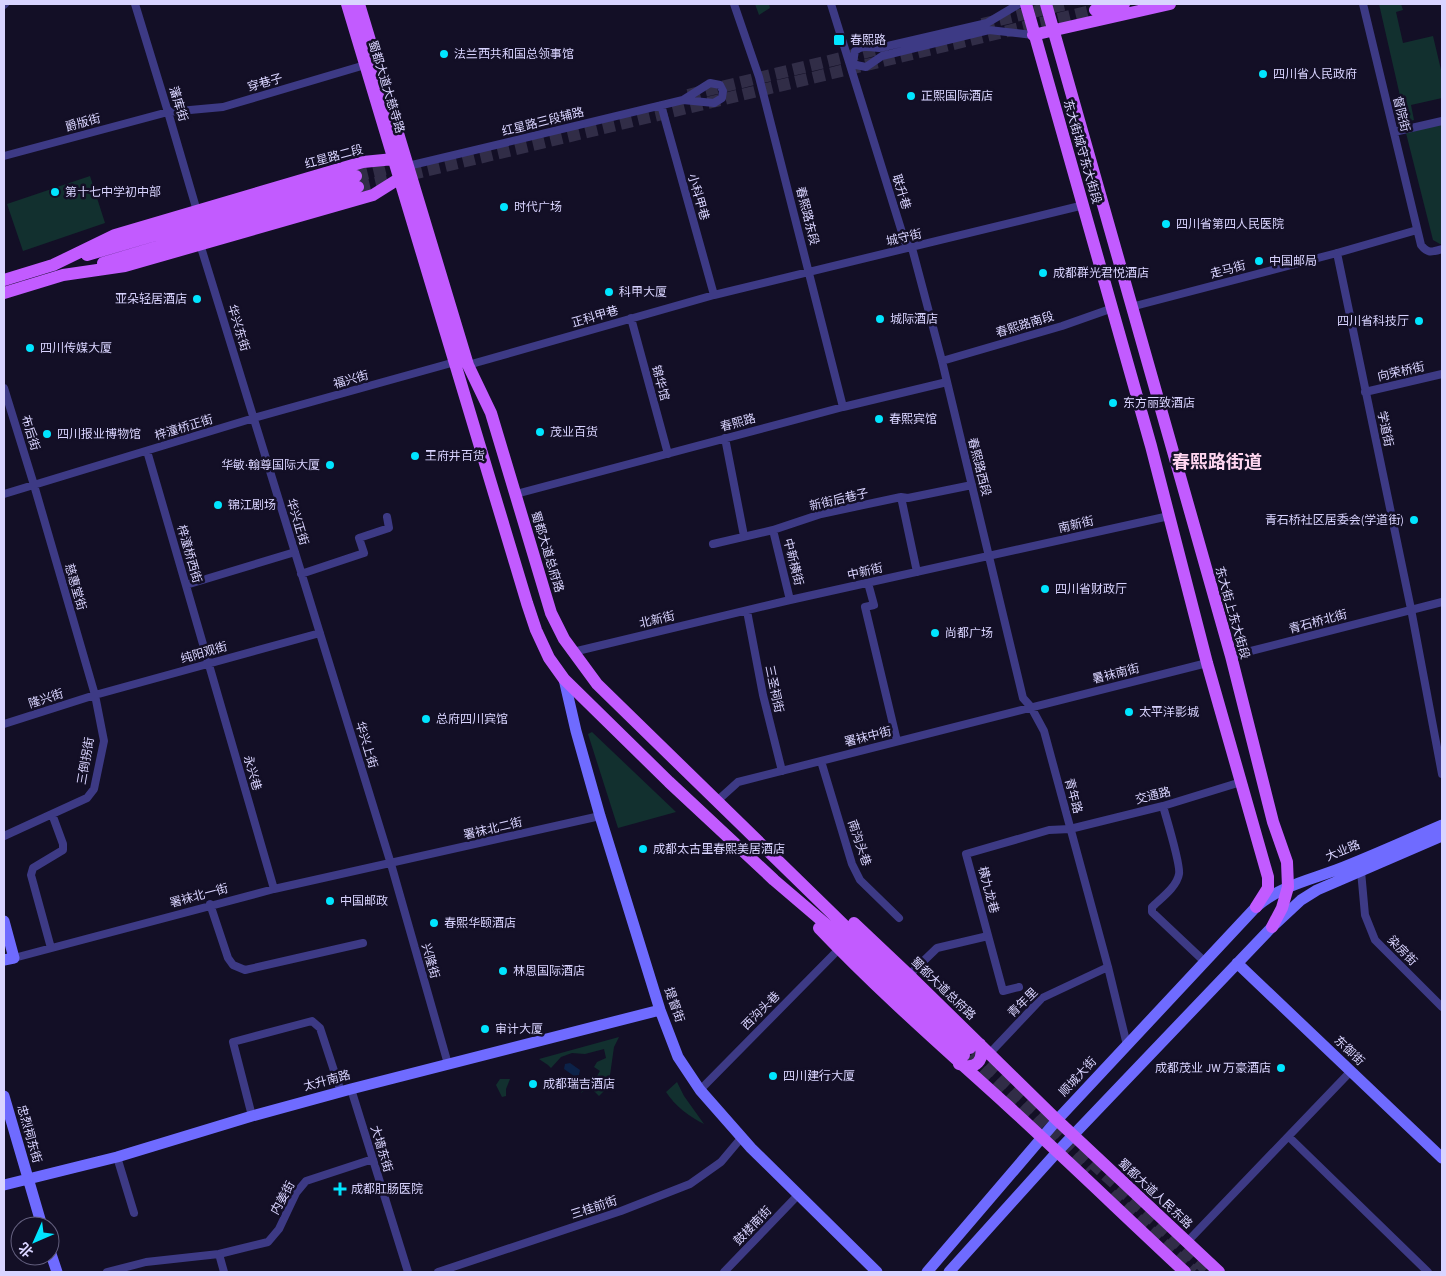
<svg xmlns="http://www.w3.org/2000/svg" width="1446" height="1276" viewBox="0 0 1446 1276" font-family="'Source Sans 3','Noto Sans SC',sans-serif">
  <style>
    .green { fill: #12302f }
    .water { fill: #0c2248 }
    .lines { fill: none; stroke-linecap: round; stroke-linejoin: round }
    .primary-tunnel { stroke: #312d47; stroke-width: 12; stroke-dasharray: 12 6; stroke-linecap: butt }
    .street { stroke: #3d3a85; stroke-width: 8 }
    .secondary { stroke: #6f6bff; stroke-width: 11 }
    .primary { stroke: #c25bff; stroke-width: 12 }
    .poi-dot { fill: #00e5ff; stroke: #130f26; stroke-width: 2 }
    .labels { text-anchor: middle; dominant-baseline: central; stroke-width: 5; stroke-linejoin: round; paint-order: stroke }
    .poi-label { font-size: 12px; fill: #d9d4ff; stroke: #130f26; text-anchor: start }
    .street-label { font-size: 12px; fill: #d9d4ff; stroke: #130f26 }
    .district-label { font-size: 18px; font-weight: bold; fill: #ffd6f0; stroke: #130f26 }
  </style>
  <rect width="100%" height="100%" fill="#130f26"/>
  <!-- green -->
  <path class="green" d="M 755,4 L 769,4 L 770,8 L 759,15 Z
    M 1379,4 L 1401,4 L 1403,10 L 1396,12 L 1403,43 L 1433,36 L 1442,74 L 1442,98 L 1411,105 L 1414,120 L 1406,122 Z
    M 1442,124 L 1442,244 L 1440,244 L 1433,240 L 1406,133 Z
    M 90,176 L 105,223 L 23,251 L 7,204 Z
    M 592,732 L 676,812 L 618,828 L 588,734 Z
    M 619,1037 L 614,1047 L 609,1082 L 594,1081 L 600,1071 L 594,1067 L 597,1062 L 606,1058 L 604,1049 L 585,1054 L 572,1053 L 561,1057 L 551,1068 L 548,1065 L 539,1059 Z
    M 500,1079 L 510,1079 L 506,1089 L 506,1096 L 502,1097 L 496,1085 Z
    M 677,1082 L 684,1096 L 704,1124 C 690,1117 675,1106 666,1092 Z
    M 585,1085 L 599,1088 L 604,1091 L 599,1096 L 593,1090 L 585,1090 L 581,1093 Z"/>
  <!-- water -->
  <path class="water" d="M 570,1063 L 580,1070 L 579,1075 L 574,1076 L 564,1069 L 565,1064 Z"/>
  <g class="lines">
    <!-- primary-tunnel -->
    <path class="primary-tunnel" d="M 982,24 L 1067,4
      M 688,95 L 887,47
      M 356,176 L 406,164
      M 358,187 L 1095,10
      M 974,1052 L 1209,1272
      M 968,1058 L 1088,1172
      M 1111,1194 L 1194,1272"/>
    <!-- street -->
    <path class="street" d="M 135,4 L 168,112 L 197,211
      M 734,4 L 759,77 L 843,407
      M 831,4 L 905,242 L 912,248 L 942,361 L 1023,698 L 1031,707 L 1044,731 L 1108,967 L 1127,1045
      M 1019,4 L 987,23 L 879,48 C 870,48 863,44 855,51 L 853,62 L 856,65 L 866,67 L 882,56 L 989,30 L 1033,35
      M 1363,4 L 1421,245 C 1428,254 1432,252 1442,249
      M 4,5 L 5,4
      M 661,105 L 714,295
      M 1394,132 L 1442,121
      M 4,156 L 168,112 L 223,107 L 365,65
      M 408,166 L 683,100 L 710,83 L 720,85 L 723,91 L 722,98 L 714,103 L 683,100
      M 200,244 L 391,864 L 448,1064
      M 1337,253 L 1411,609 L 1442,774
      M 1131,307 L 1337,253 L 1417,230
      M 631,318 L 668,454
      M 942,361 L 1062,326 L 1113,308
      M 468,365 L 714,295 L 1084,205
      M 4,388 L 34,485 L 95,695 L 104,741 L 94,789 L 87,798 L 4,836
      M 1365,392 L 1442,374
      M 725,438 L 744,536
      M 147,451 L 274,889
      M 4,494 L 254,418 L 455,362
      M 516,494 L 843,407 L 947,382
      M 901,497 L 917,572
      M 773,530 L 790,600
      M 713,544 L 773,530 L 821,514 L 901,497 L 908,498 L 972,485
      M 301,574 L 364,553 L 359,538 L 389,528 L 387,517
      M 868,583 L 874,605 L 865,607 L 897,741
      M 186,585 L 295,552
      M 747,611 L 763,695 L 782,771
      M 573,652 L 790,600 L 1169,516
      M 1231,656 L 1442,602
      M 4,724 L 95,695 L 320,633
      M 821,761 L 852,864 L 860,880 L 899,918
      M 717,801 L 738,782 L 1207,663
      M 1163,806 C 1166,817 1181,865 1179,874 C 1177,887 1160,899 1152,907 L 1152,912 L 1205,962
      M 1361,871 L 1365,915 L 1375,940 L 1442,1007
      M 210,904 L 228,958 L 233,965 L 245,970 L 363,943
      M 51,948 L 31,875 L 33,868 L 63,850 L 63,844 L 52,814
      M 14,958 L 274,889 L 600,816
      M 909,975 L 937,948 L 988,936
      M 1019,987 L 1003,991 L 966,854 L 1049,830 L 1070,829 L 1163,806 L 1241,782
      M 989,1054 L 1042,998 L 1108,967
      M 351,1089 L 408,1272
      M 700,1090 L 839,949
      M 252,1116 L 233,1042 L 312,1021 L 320,1028 L 341,1092
      M 1289,1137 L 1428,1272
      M 117,1157 L 134,1213
      M 1187,1242 L 1351,1071
      M 219,1254 L 224,1272
      M 107,1272 L 146,1262 L 219,1254 L 268,1242 L 279,1229 L 296,1193 L 306,1181 L 373,1159
      M 438,1272 L 621,1211 L 690,1184 L 721,1162 L 742,1137
      M 724,1272 L 799,1194"/>
    <!-- secondary -->
    <path class="secondary" d="M 564,679 L 576,731 L 600,816 L 660,1010 L 678,1057 L 700,1090 L 751,1148 L 877,1272
      M 4,921 L 14,958 L 4,960
      M 1237,963 L 1442,1158
      M 4,1096 L 42,1226
      M 4,1185 L 117,1157 L 252,1116 L 351,1089 L 660,1010
      M 50,1251 L 57,1272
      M 927,1272 L 1057,1120 L 1256,907 C 1281,886 1306,881 1336,870 C 1372,856 1407,840 1442,825
      M 949,1272 L 1058,1151 L 1272,927 L 1301,900 L 1317,890 L 1442,836"/>
    <!-- primary -->
    <path class="primary" d="M 347,4 L 527,603 L 536,630 L 549,658 L 564,679 L 669,782 L 774,880 L 842,938 L 964,1055
      M 359,4 L 468,365 L 491,413 L 551,613 L 564,639 L 597,684 L 970,1048
      M 1026,4 L 1151,446 L 1207,663 L 1268,877 L 1268,888 L 1256,907
      M 1046,4 L 1231,656 L 1273,822 L 1287,862 L 1288,887 L 1282,908 L 1272,927
      M 1095,10 L 1124,4
      M 1033,35 L 1170,4
      M 87,255 L 356,176
      M 103,263 L 358,187
      M 4,280 L 53,265 L 115,235 L 363,162 L 394,159 L 400,163
      M 4,293 L 63,275 L 125,266 L 373,195 L 400,178 L 403,173
      M 854,923 L 909,975 L 1057,1120 L 1219,1272
      M 819,928 C 879,991 944,1048 1008,1106 C 1068,1161 1126,1217 1185,1272
      M 959,1064 C 976,1071 985,1060 980,1044"/>
  </g>
  <!-- markers -->
  <g class="poi-dot">
    <rect x="833" y="34" width="12" height="12" rx="2.5"/>
    <circle cx="444" cy="54" r="5"/>
    <circle cx="1263" cy="74" r="5"/>
    <circle cx="911" cy="96" r="5"/>
    <circle cx="55" cy="192" r="5"/>
    <circle cx="504" cy="207" r="5"/>
    <circle cx="1166" cy="224" r="5"/>
    <circle cx="1259" cy="261" r="5"/>
    <circle cx="1043" cy="273" r="5"/>
    <circle cx="609" cy="292" r="5"/>
    <circle cx="197" cy="299" r="5"/>
    <circle cx="880" cy="319" r="5"/>
    <circle cx="1419" cy="321" r="5"/>
    <circle cx="30" cy="348" r="5"/>
    <circle cx="1113" cy="403" r="5"/>
    <circle cx="879" cy="419" r="5"/>
    <circle cx="540" cy="432" r="5"/>
    <circle cx="47" cy="434" r="5"/>
    <circle cx="415" cy="456" r="5"/>
    <circle cx="330" cy="465" r="5"/>
    <circle cx="218" cy="505" r="5"/>
    <circle cx="1414" cy="520" r="5"/>
    <circle cx="1045" cy="589" r="5"/>
    <circle cx="935" cy="633" r="5"/>
    <circle cx="1129" cy="712" r="5"/>
    <circle cx="426" cy="719" r="5"/>
    <circle cx="643" cy="849" r="5"/>
    <circle cx="330" cy="901" r="5"/>
    <circle cx="434" cy="923" r="5"/>
    <circle cx="503" cy="971" r="5"/>
    <circle cx="485" cy="1029" r="5"/>
    <circle cx="1281" cy="1068" r="5"/>
    <circle cx="773" cy="1076" r="5"/>
    <circle cx="533" cy="1084" r="5"/>
    <path d="M337.5 1181.5h5v5h5v5h-5v5h-5v-5h-5v-5h5z"/>
  </g>
  <g class="labels">
    <!-- poi labels -->
    <g class="poi-label">
      <text x="850" y="40">春熙路</text>
      <text x="454" y="54">法兰西共和国总领事馆</text>
      <text x="1273" y="74">四川省人民政府</text>
      <text x="921" y="96">正熙国际酒店</text>
      <text x="65" y="192">第十七中学初中部</text>
      <text x="514" y="207">时代广场</text>
      <text x="1176" y="224">四川省第四人民医院</text>
      <text x="1269" y="261">中国邮局</text>
      <text x="1053" y="273">成都群光君悦酒店</text>
      <text x="619" y="292">科甲大厦</text>
      <text x="187" y="299" text-anchor="end">亚朵轻居酒店</text>
      <text x="890" y="319">城际酒店</text>
      <text x="1409" y="321" text-anchor="end">四川省科技厅</text>
      <text x="40" y="348">四川传媒大厦</text>
      <text x="1123" y="403">东方丽致酒店</text>
      <text x="889" y="419">春熙宾馆</text>
      <text x="550" y="432">茂业百货</text>
      <text x="57" y="434">四川报业博物馆</text>
      <text x="425" y="456">王府井百货</text>
      <text x="320" y="465" text-anchor="end">华敏·翰尊国际大厦</text>
      <text x="228" y="505">锦江剧场</text>
      <text x="1404" y="520" text-anchor="end">青石桥社区居委会(学道街)</text>
      <text x="1055" y="589">四川省财政厅</text>
      <text x="945" y="633">尚都广场</text>
      <text x="1139" y="712">太平洋影城</text>
      <text x="436" y="719">总府四川宾馆</text>
      <text x="653" y="849">成都太古里春熙美居酒店</text>
      <text x="340" y="901">中国邮政</text>
      <text x="444" y="923">春熙华颐酒店</text>
      <text x="513" y="971">林恩国际酒店</text>
      <text x="495" y="1029">审计大厦</text>
      <text x="1271" y="1068" text-anchor="end">成都茂业 JW 万豪酒店</text>
      <text x="783" y="1076">四川建行大厦</text>
      <text x="543" y="1084">成都瑞吉酒店</text>
      <text x="351" y="1189">成都肛肠医院</text>
    </g>
    <!-- street labels -->
    <g class="street-label">
      <text transform="translate(265 83) rotate(-16)">穿巷子</text>
      <text transform="translate(386 87) rotate(73)">蜀都大道大慈寺路</text>
      <text transform="translate(178 104) rotate(73)">藩库街</text>
      <text transform="translate(1401 114) rotate(76)">督院街</text>
      <text transform="translate(543 122) rotate(-14)">红星路三段辅路</text>
      <text transform="translate(83 123) rotate(-15)">爵版街</text>
      <text transform="translate(1082 152) rotate(74)">东大街城守东大街段</text>
      <text transform="translate(334 157) rotate(-15)">红星路二段</text>
      <text transform="translate(901 192) rotate(73)">联升巷</text>
      <text transform="translate(698 197) rotate(74)">小科甲巷</text>
      <text transform="translate(807 216) rotate(76)">春熙路东段</text>
      <text transform="translate(904 238) rotate(-13)">城守街</text>
      <text transform="translate(1228 270) rotate(-15)">走马街</text>
      <text transform="translate(595 317) rotate(-16)">正科甲巷</text>
      <text transform="translate(1025 325) rotate(-17)">春熙路南段</text>
      <text transform="translate(238 328) rotate(73)">华兴东街</text>
      <text transform="translate(1401 372) rotate(-13)">向荣桥街</text>
      <text transform="translate(351 380) rotate(-16)">福兴街</text>
      <text transform="translate(660 383) rotate(75)">锦华馆</text>
      <text transform="translate(738 423) rotate(-15)">春熙路</text>
      <text transform="translate(184 428) rotate(-17)">梓潼桥正街</text>
      <text transform="translate(1385 429) rotate(78)">学道街</text>
      <text transform="translate(30 433) rotate(73)">布后街</text>
      <text transform="translate(979 467) rotate(76)">春熙路西段</text>
      <text transform="translate(839 500) rotate(-13)">新街后巷子</text>
      <text transform="translate(297 522) rotate(73)">华兴正街</text>
      <text transform="translate(1076 525) rotate(-13)">南新街</text>
      <text transform="translate(547 552) rotate(73)">蜀都大道总府路</text>
      <text transform="translate(189 554) rotate(74)">梓潼桥西街</text>
      <text transform="translate(793 562) rotate(76)">中新横街</text>
      <text transform="translate(865 572) rotate(-13)">中新街</text>
      <text transform="translate(75 587) rotate(74)">慈惠堂街</text>
      <text transform="translate(1232 613) rotate(74)">东大街上东大街段</text>
      <text transform="translate(657 620) rotate(-13)">北新街</text>
      <text transform="translate(1318 622) rotate(-15)">青石桥北街</text>
      <text transform="translate(204 653) rotate(-16)">纯阳观街</text>
      <text transform="translate(1116 674) rotate(-14)">暑袜南街</text>
      <text transform="translate(774 689) rotate(78)">三圣祠街</text>
      <text transform="translate(46 699) rotate(-18)">隆兴街</text>
      <text transform="translate(868 737) rotate(-14)">署袜中街</text>
      <text transform="translate(366 745) rotate(73)">华兴上街</text>
      <text transform="translate(86 761) rotate(-80)">三倒拐街</text>
      <text transform="translate(252 773) rotate(74)">永兴巷</text>
      <text transform="translate(1073 796) rotate(75)">青年路</text>
      <text transform="translate(1153 796) rotate(-14)">交通路</text>
      <text transform="translate(493 829) rotate(-13)">署袜北二街</text>
      <text transform="translate(859 843) rotate(71)">南沟头巷</text>
      <text transform="translate(1343 851) rotate(-22)">大业路</text>
      <text transform="translate(988 890) rotate(75)">横九龙巷</text>
      <text transform="translate(199 896) rotate(-15)">署袜北一街</text>
      <text transform="translate(1402 951) rotate(45)">染房街</text>
      <text transform="translate(430 961) rotate(74)">兴隆街</text>
      <text transform="translate(943 989) rotate(44)">蜀都大道总府路</text>
      <text transform="translate(1023 1003) rotate(-44)">青年里</text>
      <text transform="translate(674 1005) rotate(71)">提督街</text>
      <text transform="translate(761 1011) rotate(-45)">西沟头巷</text>
      <text transform="translate(1349 1051) rotate(44)">东御街</text>
      <text transform="translate(1078 1077) rotate(-47)">顺城大街</text>
      <text transform="translate(327 1081) rotate(-15)">太升南路</text>
      <text transform="translate(29 1134) rotate(74)">忠烈祠东街</text>
      <text transform="translate(381 1149) rotate(73)">大墙东街</text>
      <text transform="translate(1155 1194) rotate(43)">蜀都大道人民东路</text>
      <text transform="translate(283 1198) rotate(-61)">内姜街</text>
      <text transform="translate(594 1208) rotate(-18)">三桂前街</text>
      <text transform="translate(753 1226) rotate(-46)">鼓楼南街</text>
    </g>
    <!-- district labels -->
    <g class="district-label">
      <text x="1217" y="462">春熙路街道</text>
    </g>
  </g>
  <!-- border -->
  <rect width="1446" height="1276" fill="none" stroke="#d9d4ff" stroke-width="10"/>
  <!-- north arrow -->
  <g transform="translate(35 1241) rotate(225)"><circle r="24" fill="#130f26" stroke="#625e7d"/>
  <path d="M0-4L9 19L0 12L-9 19Z" fill="#00e5ff"/>
  <text y="-8" font-size="14" font-weight="bold" text-anchor="middle" fill="#d9d4ff">北</text>
  </g>
</svg>
